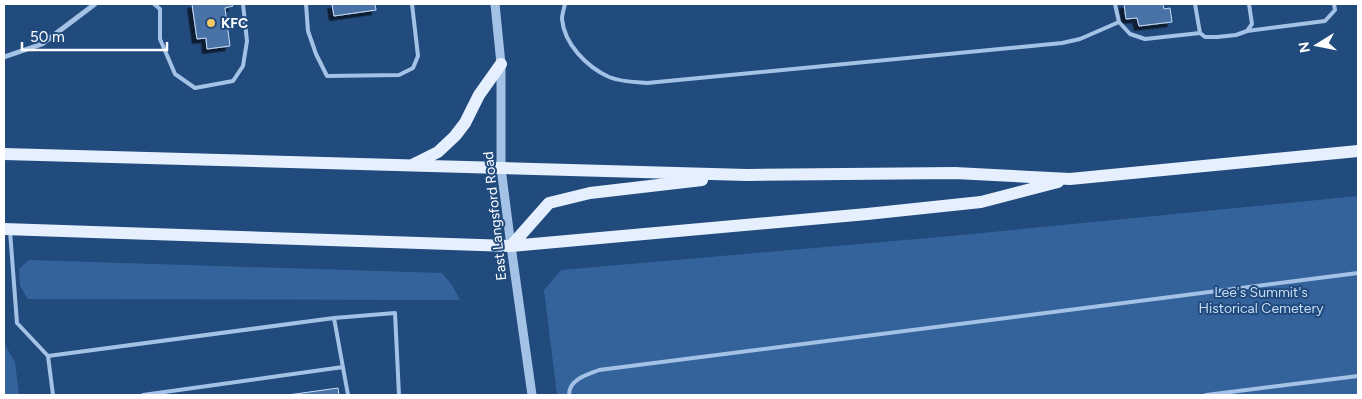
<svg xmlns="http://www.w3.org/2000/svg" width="1362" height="399" viewBox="0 0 1362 399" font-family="Figtree,sans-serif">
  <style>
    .green { fill: #34639b }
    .building { fill: #4973a6; stroke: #c7dcf5; filter: url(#shadow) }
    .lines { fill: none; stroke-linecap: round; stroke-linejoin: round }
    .service { stroke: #a4c2e6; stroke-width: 4 }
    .minor { stroke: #a4c2e6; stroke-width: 5 }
    .tertiary { stroke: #a4c2e6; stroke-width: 9 }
    .primary { stroke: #e5effd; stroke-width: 12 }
    .poi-dot { fill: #f3c965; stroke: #214a7d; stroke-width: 2 }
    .labels { text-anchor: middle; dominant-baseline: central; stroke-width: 4; stroke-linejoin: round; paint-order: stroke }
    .poi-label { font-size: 14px; font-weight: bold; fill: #fff; stroke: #214a7d; text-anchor: start }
    .street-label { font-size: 14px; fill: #fff; stroke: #214a7d }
    .park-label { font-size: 14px; fill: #c7dcf5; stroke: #214a7d }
  </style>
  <defs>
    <filter id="shadow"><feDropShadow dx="-4.5" dy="4.5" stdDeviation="0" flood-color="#0009"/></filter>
  </defs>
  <rect width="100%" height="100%" fill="#214a7d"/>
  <!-- green -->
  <path class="green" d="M 1358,196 L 1358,395 L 557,395 L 544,290 L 561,270 L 951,236 Z
    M 29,260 L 442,273 L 452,285 L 460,300 L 28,299 L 20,286 L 19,269 Z
    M 4,343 L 15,362 L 19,395 L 4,395 Z"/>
  <!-- building -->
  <path class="building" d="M 192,4 L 232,4 L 233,6 L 225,8 L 230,46 L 207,49 L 206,38 L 197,39 Z
    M 332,4 L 375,4 L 376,10 L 334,16 Z
    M 1124,4 L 1163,4 L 1164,9 L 1170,8 L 1172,22 L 1139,26 L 1137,18 L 1126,19 Z
    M 338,388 L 339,395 L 288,395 Z"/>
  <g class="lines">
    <!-- service -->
    <path class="service" d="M 154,4 L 160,9 L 160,39 L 175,74 L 195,88 L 233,81 L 243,66 L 247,41 L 243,4
      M 306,4 L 308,31 L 316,54 L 327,76 L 399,75 L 413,68 L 418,56 L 412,4
      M 565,4 C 564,9 562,14 562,19 C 564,44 587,67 609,77 C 621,82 634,82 647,83 L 1062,43 L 1080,39 L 1119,22
      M 1115,4 L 1119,22 L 1130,34 L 1145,39 L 1200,33 L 1205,37 L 1217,37 L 1236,35 L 1247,31 L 1252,24 L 1249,4
      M 1195,4 L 1200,33
      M 1247,31 L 1325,21 L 1335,10 L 1334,4
      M 10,231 L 17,323 L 48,356
      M 334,318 L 348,395
      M 53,395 L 48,356 L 334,318 L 395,313 L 399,395
      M 143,395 L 343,367
      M 569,395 C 569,379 587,375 599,370 L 1358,273
      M 1206,395 L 1358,376"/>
    <!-- minor -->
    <path class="minor" d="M 4,57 L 42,44 L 95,4"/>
    <!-- tertiary -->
    <path class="tertiary" d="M 495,4 L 501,64 L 501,168 L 511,246 L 532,395"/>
    <!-- primary -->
    <path class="primary" d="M 4,154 L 747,175 L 955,173 L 1070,179 L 1358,151
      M 412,165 L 438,152 L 455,136 L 465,123 L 479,95 L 501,64
      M 4,229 L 511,246 L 867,214 L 981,202 L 1058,182
      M 511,246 L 549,203 L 590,193 L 702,180"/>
  </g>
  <!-- markers -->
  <circle class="poi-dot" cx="211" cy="23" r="5"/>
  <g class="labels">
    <!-- poi labels -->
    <g class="poi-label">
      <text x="221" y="23">KFC</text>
    </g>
    <!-- street labels -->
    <g class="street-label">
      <text transform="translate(495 216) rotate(-96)">East Langsford Road</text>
    </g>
    <!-- park labels -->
    <g class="park-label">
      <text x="1261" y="292">Lee's Summit's<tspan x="1261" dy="16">Historical Cemetery</tspan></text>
    </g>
  </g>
  <!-- border -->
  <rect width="1362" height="399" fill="none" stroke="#ffffff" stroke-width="10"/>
  <!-- north arrow -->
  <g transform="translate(1317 45) rotate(260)" stroke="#214a7d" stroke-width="4" paint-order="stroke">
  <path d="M0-4L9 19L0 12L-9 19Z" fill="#ffffff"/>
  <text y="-8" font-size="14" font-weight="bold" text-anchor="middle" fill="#ffffff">N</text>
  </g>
  <!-- scale -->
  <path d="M22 42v8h145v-8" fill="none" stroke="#ffffff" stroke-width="2.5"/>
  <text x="30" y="42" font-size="15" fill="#ffffff" stroke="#214a7d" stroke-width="4" paint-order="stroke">50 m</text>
</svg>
